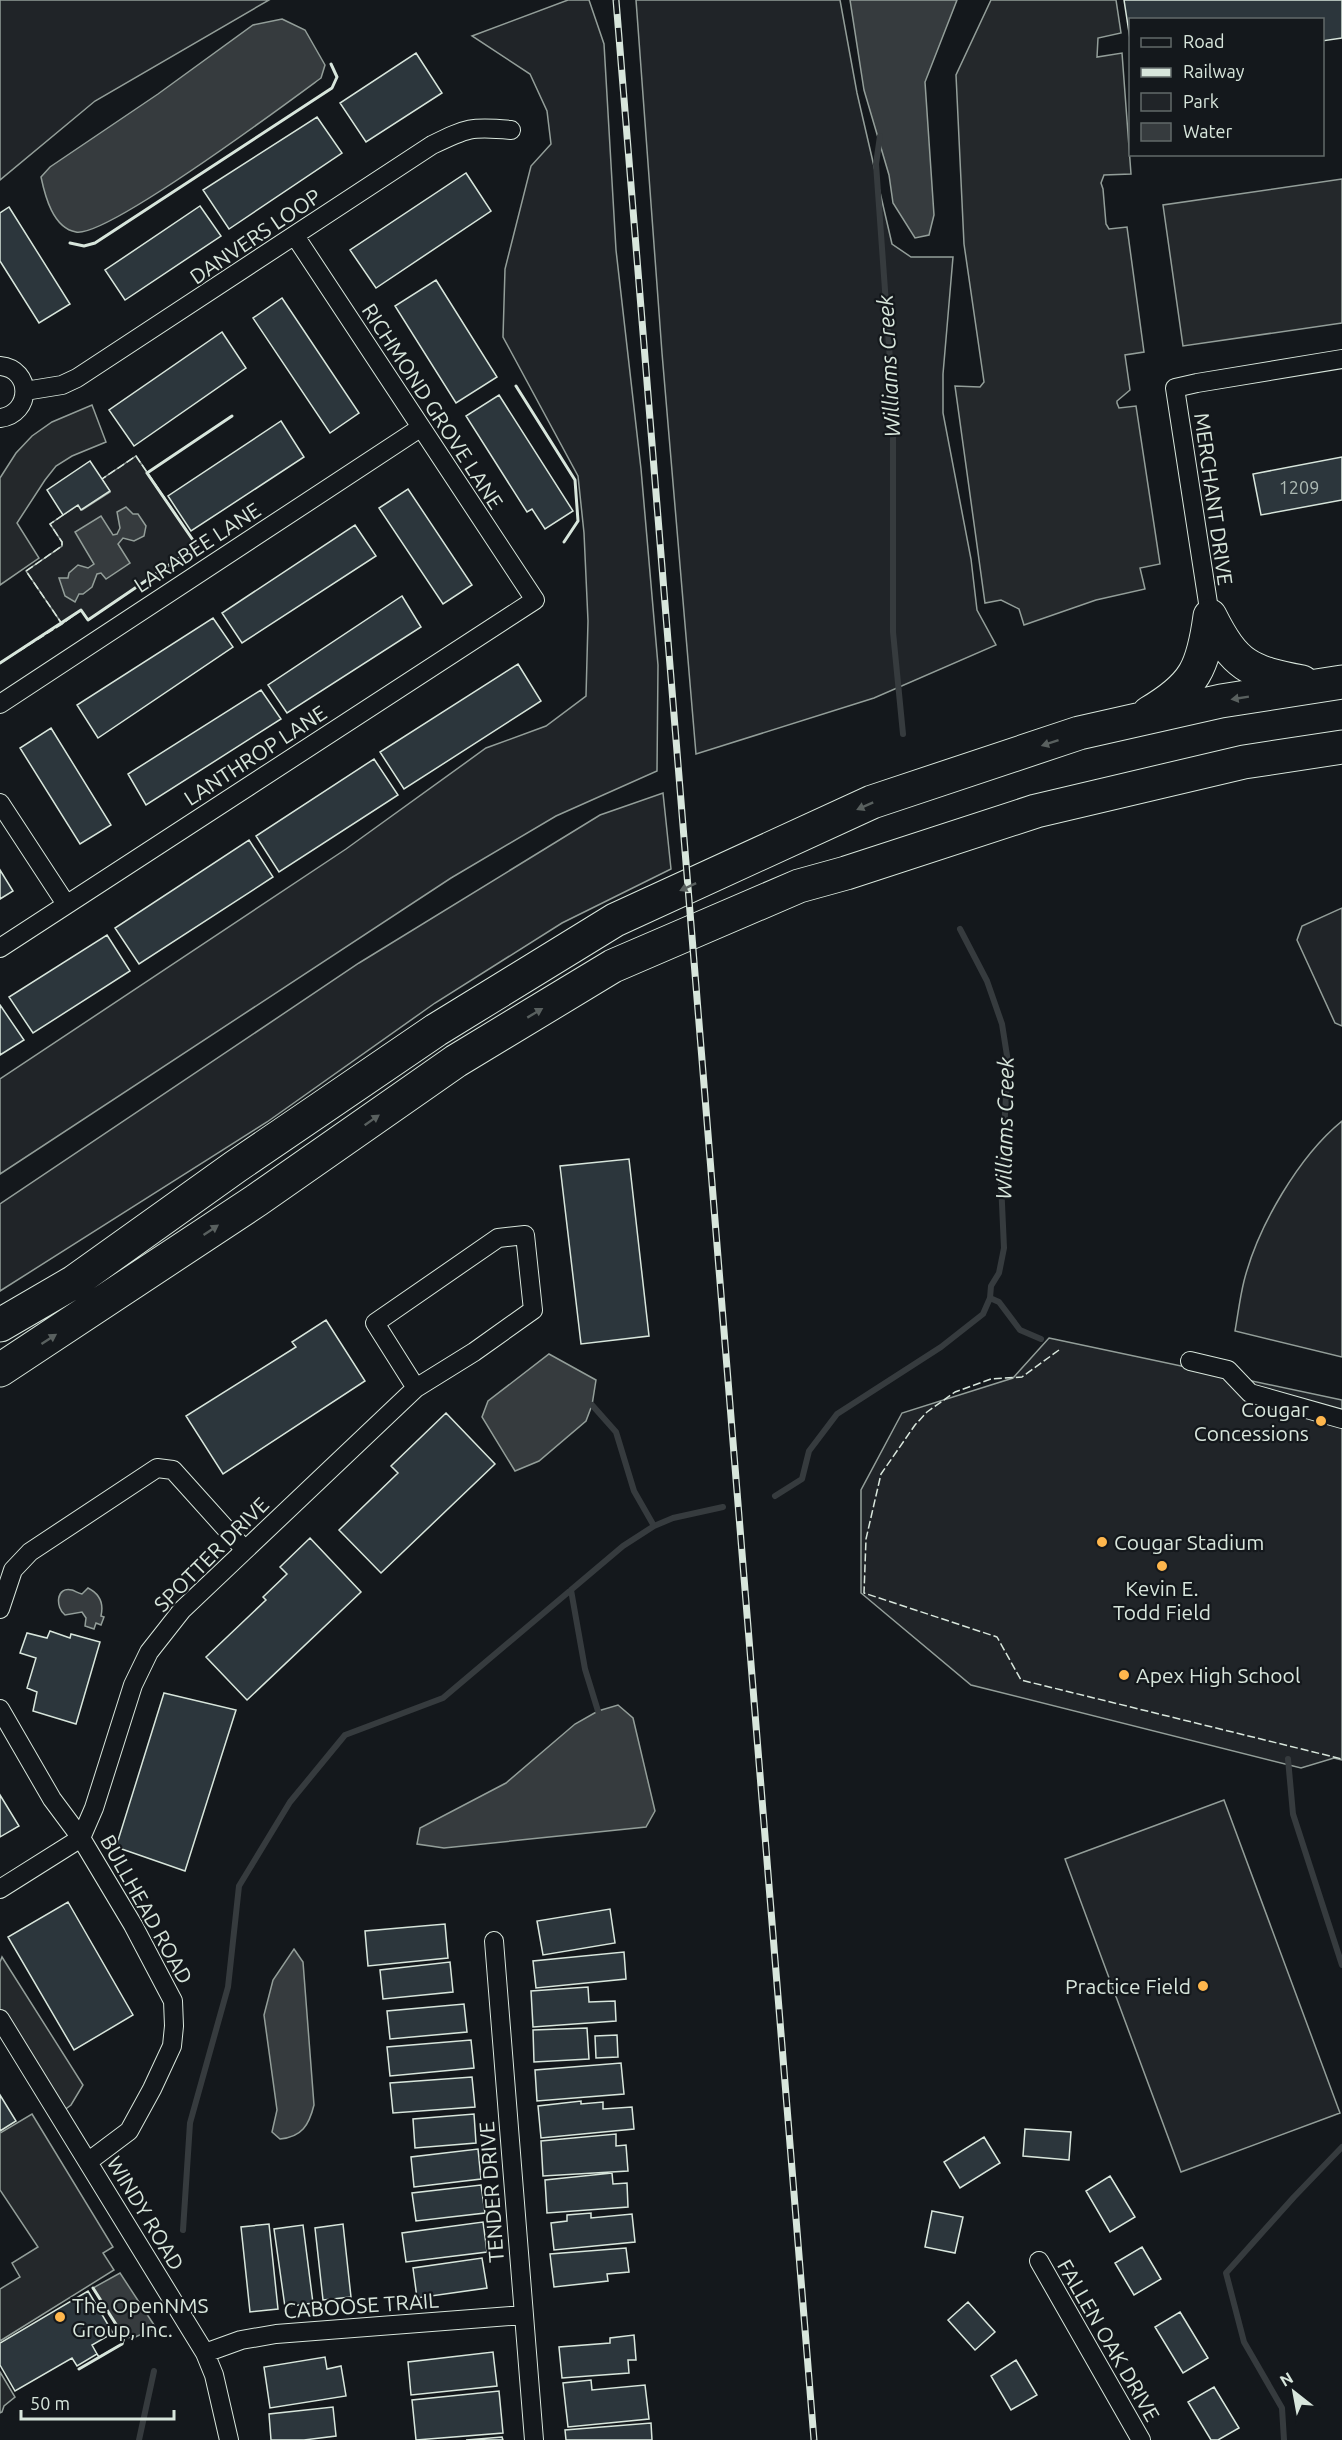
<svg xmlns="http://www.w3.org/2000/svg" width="1342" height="2440" viewBox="0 0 1342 2440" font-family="Ubuntu,sans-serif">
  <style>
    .green { fill: #202428; stroke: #939e99; stroke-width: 1.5 }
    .parking { fill: #24282b; stroke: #939e99; stroke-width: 1.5 }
    .water { fill: #363b3e; stroke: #939e99; stroke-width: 1.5 }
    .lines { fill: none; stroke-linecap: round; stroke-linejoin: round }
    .stream { stroke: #363b3e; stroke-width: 6 }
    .building { fill: #2c363c; stroke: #d8e6dc; stroke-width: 1.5 }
    .street-casing { stroke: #d8e6dc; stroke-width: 20 }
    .highway-casing { stroke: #d8e6dc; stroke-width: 35 }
    .street { stroke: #14181c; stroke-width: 18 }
    .highway { stroke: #14181c; stroke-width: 33 }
    .rail-casing { stroke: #d8e6dc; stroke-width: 7 }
    .rail { stroke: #14181c; stroke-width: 4.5; stroke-dasharray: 14; stroke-linecap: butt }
    .fence { stroke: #d8e6dc; stroke-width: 1.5; stroke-dasharray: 8 3; stroke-linecap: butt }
    .wall { stroke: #d8e6dc; stroke-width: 3 }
    .oneway { fill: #59605f }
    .poi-dot { fill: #ffb74d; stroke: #14181c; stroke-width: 2 }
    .labels { text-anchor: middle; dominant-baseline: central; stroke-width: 4.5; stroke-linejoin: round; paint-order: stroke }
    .number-label { font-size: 18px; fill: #adbab4 }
    .street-label { font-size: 21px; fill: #d8e6dc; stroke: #14181c }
    .poi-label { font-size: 21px; fill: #d8e6dc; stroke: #14181c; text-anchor: start }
    .water-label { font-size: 22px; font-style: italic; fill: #d8e6dc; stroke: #14181c }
  </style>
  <rect width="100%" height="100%" fill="#14181c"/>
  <!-- green -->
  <path class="green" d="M 0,0 L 269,0 L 95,101 L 0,180 Z
    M 568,0 L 589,0 L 604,44 L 616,250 L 641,469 L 658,665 L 657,771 L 556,816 L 451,878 L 0,1174 L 0,1079 L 346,849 L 486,748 L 546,726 L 586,696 L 588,621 L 584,533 L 578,476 L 503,337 L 505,269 L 531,166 L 551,144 L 547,111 L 530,74 L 472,36 Z
    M 636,0 L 840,0 L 857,93 L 892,244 L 911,257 L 953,257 L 943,374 L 943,413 L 971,559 L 977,610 L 996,645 L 874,698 L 696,754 L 662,353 Z
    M 136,456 L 197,546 L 88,620 L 81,610 L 62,624 L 26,571 L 62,546 L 62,542 L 50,524 L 78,505 L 82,510 L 110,492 L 102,479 Z
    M 663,793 L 671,869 L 562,923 L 435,1003 L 267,1122 L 0,1291 L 0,1204 L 359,963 L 600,815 Z
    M 1342,908 L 1342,1026 L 1335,1023 L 1297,940 L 1302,926 Z
    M 1342,1121 L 1342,1357 L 1235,1331 C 1238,1314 1240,1297 1244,1281 C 1258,1226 1299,1156 1342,1121 Z
    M 1049,1338 L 1342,1400 L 1342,1760 L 1334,1758 L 1301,1768 L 971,1685 L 861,1593 L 861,1490 L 902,1413 L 1013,1378 Z
    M 1224,1800 L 1340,2113 L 1181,2172 L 1065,1859 Z"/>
  <!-- parking -->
  <path class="parking" d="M 991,0 L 1116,0 L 1121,33 L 1098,38 L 1097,57 L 1122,53 L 1131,174 L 1104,175 L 1101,183 L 1103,189 L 1106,224 L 1109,229 L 1127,227 L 1144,352 L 1125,355 L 1130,390 L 1117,401 L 1117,403 L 1119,408 L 1136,406 L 1160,564 L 1140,568 L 1145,589 L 1096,600 L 1024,625 L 1019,609 L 1001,600 L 985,603 L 955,386 L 980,387 L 984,382 L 964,244 L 956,75 Z
    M 1342,179 L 1342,323 L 1183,346 L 1163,205 Z
    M 92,405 L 106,442 L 72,456 L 56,466 L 45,480 L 17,523 L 39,558 L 0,585 L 0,478 L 16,453 L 32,436 L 52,422 Z
    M 2,1957 L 83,2085 L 71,2105 L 59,2114 L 0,2019 L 0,1962 Z
    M 32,2114 L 113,2247 L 103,2253 L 114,2270 L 0,2341 L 0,2289 L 20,2277 L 12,2263 L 38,2247 L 0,2190 L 0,2133 Z
    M 0,2372 L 15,2397 L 4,2406 L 2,2412 L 0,2413 Z"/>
  <!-- water -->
  <path class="water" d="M 850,0 L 957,0 L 925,82 L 934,215 L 929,235 L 915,238 L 893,203 L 889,175 L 864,90 Z
    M 282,19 L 305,30 L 325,65 L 321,78 C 287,103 106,238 76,232 C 53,228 45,196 41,177 L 50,167 L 158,94 L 253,25 Z
    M 126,507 L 133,514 L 138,514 L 146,526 L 144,536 L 134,541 L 123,538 L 118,544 L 130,563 L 106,579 L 101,573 L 97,574 L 92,587 L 83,594 L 79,594 L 75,602 L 65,596 L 59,578 L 68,578 L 69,573 L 78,565 L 88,568 L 94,564 L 75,532 L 101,516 L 113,535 L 117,534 L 120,528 L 117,512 Z
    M 549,1354 L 596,1380 L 592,1405 L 586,1421 L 539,1461 L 515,1471 L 482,1417 L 488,1401 Z
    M 88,1588 C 100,1594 104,1603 101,1616 L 104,1617 L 101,1625 L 96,1623 L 94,1629 L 85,1626 L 86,1618 L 82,1612 L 65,1615 C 55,1607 56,1586 72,1590 C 75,1591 78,1593 82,1594 Z
    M 618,1705 L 633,1718 L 655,1811 L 646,1827 L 444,1848 L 417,1844 L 420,1828 L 506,1783 L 575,1724 L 598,1711 Z
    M 294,1949 L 303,1962 L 314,2105 C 309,2125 302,2137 280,2139 L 272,2132 L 277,2110 L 264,2015 L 273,1980 Z
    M 120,2273 L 156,2328 L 133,2338 L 124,2337 L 93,2288 Z"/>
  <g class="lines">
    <!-- stream -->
    <path class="stream" d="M 880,136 L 876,164 L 893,402 L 893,632 L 903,734
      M 990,1298 L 999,1302 L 1020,1330 L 1041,1339
      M 592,1405 L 616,1432 L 634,1491 L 654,1526
      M 775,1496 L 802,1479 L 809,1451 L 837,1414 L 941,1347 L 983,1314 L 990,1298 L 991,1286 L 999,1273 L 1004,1248 L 1001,1182 L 1008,1062 L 1002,1024 L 987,981 L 960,929
      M 571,1590 L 585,1669 L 598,1711
      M 1288,1759 L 1293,1814 L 1342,1965
      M 183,2230 L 190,2123 L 228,1987 L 239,1886 L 290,1802 L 345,1735 L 443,1698 L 623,1546 L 654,1526 L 673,1518 L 723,1507
      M 139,2440 L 154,2371
      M 1284,2440 L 1282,2408 L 1244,2342 L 1226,2273 L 1294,2197 L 1342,2147"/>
  </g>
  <!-- building -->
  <path class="building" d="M 1124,0 L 1342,0 L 1342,38 L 1322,41 L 1322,20 L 1130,20 L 1130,39 Z
    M 416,53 L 442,93 L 366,142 L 340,103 Z
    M 317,117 L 342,153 L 229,229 L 203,190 Z
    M 466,173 L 491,211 L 376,288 L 350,250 Z
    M 200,206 L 221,236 L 125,300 L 105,270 Z
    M 9,207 L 70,304 L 39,323 L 0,261 L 0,213 Z
    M 436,280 L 497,377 L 456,403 L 395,306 Z
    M 282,298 L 359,413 L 330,433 L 253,318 Z
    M 222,332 L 246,368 L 134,446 L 109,410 Z
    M 499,395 L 573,511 L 545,529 L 532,509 L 527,512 L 466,416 Z
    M 281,421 L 304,457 L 191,531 L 168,496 Z
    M 1342,457 L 1342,500 L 1261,515 L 1253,474 Z
    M 90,461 L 110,491 L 81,510 L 78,505 L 63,515 L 47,490 Z
    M 408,489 L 472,585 L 443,604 L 379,508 Z
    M 355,525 L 376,556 L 242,643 L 222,613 Z
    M 402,596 L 421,627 L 287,713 L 268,685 Z
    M 213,618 L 233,647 L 98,738 L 77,705 Z
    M 518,664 L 541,701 L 404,789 L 380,752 Z
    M 261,690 L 281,719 L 146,805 L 128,774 Z
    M 51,728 L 111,825 L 80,844 L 20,748 Z
    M 374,759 L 398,795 L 279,872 L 256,836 Z
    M 249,840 L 273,877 L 139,964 L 115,928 Z
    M 0,870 L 13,891 L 0,899 Z
    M 107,935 L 130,971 L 33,1033 L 9,997 Z
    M 0,1005 L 24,1040 L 0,1055 Z
    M 629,1159 L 649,1336 L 581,1344 L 560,1166 Z
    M 326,1320 L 365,1381 L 223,1474 L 186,1416 L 296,1347 L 292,1342 Z
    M 446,1413 L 495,1464 L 381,1573 L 339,1530 L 398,1473 L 391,1466 Z
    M 310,1538 L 361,1592 L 247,1700 L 206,1657 L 266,1600 L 263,1597 L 287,1574 L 280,1567 Z
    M 50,1631 L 70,1638 L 71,1634 L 100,1642 L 76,1724 L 33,1711 L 37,1692 L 27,1688 L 36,1658 L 20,1653 L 27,1633 L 47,1638 Z
    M 164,1693 L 236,1710 L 185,1871 L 116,1847 Z
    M 0,1795 L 19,1826 L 0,1837 Z
    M 68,1902 L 133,2015 L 74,2050 L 8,1937 Z
    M 610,1909 L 615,1943 L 543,1955 L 537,1921 Z
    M 445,1924 L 448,1958 L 368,1966 L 365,1931 Z
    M 624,1952 L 626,1979 L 536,1988 L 533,1961 Z
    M 450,1962 L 453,1992 L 383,1999 L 380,1970 Z
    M 588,1987 L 589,2002 L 615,2001 L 616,2021 L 533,2027 L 531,1991 Z
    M 464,2004 L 467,2032 L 390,2039 L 387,2011 Z
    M 587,2028 L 589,2059 L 534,2062 L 533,2030 Z
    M 617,2035 L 618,2057 L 596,2058 L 595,2036 Z
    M 471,2040 L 474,2068 L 390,2076 L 387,2047 Z
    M 621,2063 L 624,2094 L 537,2101 L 535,2070 Z
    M 472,2077 L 475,2107 L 393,2113 L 390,2083 Z
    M 0,2095 L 16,2121 L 0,2131 Z
    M 581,2101 L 581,2104 L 603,2102 L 603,2109 L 632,2107 L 634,2129 L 541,2138 L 538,2106 Z
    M 474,2114 L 476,2143 L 415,2148 L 413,2119 Z
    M 1025,2129 L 1071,2132 L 1069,2160 L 1023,2156 Z
    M 616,2134 L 616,2146 L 626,2145 L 628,2171 L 543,2176 L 541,2141 Z
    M 984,2137 L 1000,2163 L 960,2188 L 944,2162 Z
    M 478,2149 L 481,2179 L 414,2187 L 411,2157 Z
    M 612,2173 L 613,2184 L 627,2183 L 628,2207 L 547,2213 L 545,2180 Z
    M 1110,2176 L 1135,2217 L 1110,2232 L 1086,2191 Z
    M 481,2185 L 485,2213 L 416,2221 L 412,2193 Z
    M 932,2211 L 963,2217 L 955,2253 L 925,2247 Z
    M 591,2213 L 591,2218 L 632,2214 L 635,2242 L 554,2250 L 551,2223 L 567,2221 L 567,2215 Z
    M 483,2222 L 487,2252 L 406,2262 L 402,2233 Z
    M 269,2224 L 278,2309 L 250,2312 L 241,2227 Z
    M 343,2224 L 351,2297 L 323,2300 L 315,2228 Z
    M 303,2225 L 313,2303 L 285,2307 L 274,2229 Z
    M 1142,2247 L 1161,2279 L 1134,2295 L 1115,2263 Z
    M 626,2248 L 629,2272 L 607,2274 L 608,2281 L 554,2287 L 550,2254 Z
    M 482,2258 L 487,2288 L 417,2298 L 413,2268 Z
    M 88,2291 L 113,2333 L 92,2345 L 97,2354 L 77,2366 L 72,2358 L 15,2391 L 0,2365 L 0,2343 Z
    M 968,2302 L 995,2332 L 975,2350 L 948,2320 Z
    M 1180,2312 L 1208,2358 L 1183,2373 L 1155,2327 Z
    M 634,2335 L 636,2360 L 628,2360 L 629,2373 L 562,2378 L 559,2347 L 610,2343 L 610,2338 Z
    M 493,2352 L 497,2386 L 411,2395 L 408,2362 Z
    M 325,2357 L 327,2369 L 341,2366 L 346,2396 L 270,2408 L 264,2367 Z
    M 1016,2360 L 1037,2395 L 1011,2410 L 991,2376 Z
    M 591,2380 L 592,2390 L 645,2385 L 649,2419 L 568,2427 L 563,2383 Z
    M 1214,2387 L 1239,2428 L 1218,2440 L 1211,2440 L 1188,2402 Z
    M 499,2391 L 503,2433 L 416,2440 L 412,2400 Z
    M 333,2407 L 336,2436 L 304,2440 L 271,2440 L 269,2414 Z
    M 651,2423 L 652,2440 L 566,2440 L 565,2430 Z
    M 502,2437 L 503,2440 L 466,2440 Z"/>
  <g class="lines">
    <!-- street casing -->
    <g class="street-casing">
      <path id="street" d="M 0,366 C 33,369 32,414 0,418
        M 25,391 L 62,385 L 77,378 L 432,145 C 467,128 471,126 511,130
        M 1210,616 L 1175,388 L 1197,383 L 1342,359
        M 0,704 L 420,428
        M 0,803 L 66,904
        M 0,948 L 535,600 L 295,236
        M 1190,1361 L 1228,1370 L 1250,1393 L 1342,1419
        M 0,1609 L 13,1570 L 30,1552 L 157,1468 L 173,1470 L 245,1550
        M 0,1709 L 52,1799 L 81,1838 L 133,1925 L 173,2001 L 174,2026 L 172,2046 L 152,2089 L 129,2131 L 89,2161
        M 0,1889 L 81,1838 L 94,1808 L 133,1685 L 149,1652 L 182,1610 L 416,1388 L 474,1352 L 533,1310 L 525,1235 L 498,1238 L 375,1323 L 416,1388
        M 494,1941 L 534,2440
        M 0,2019 L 205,2353 L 214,2375 L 229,2440
        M 1039,2261 L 1141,2440
        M 205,2353 L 241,2340 L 276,2334 L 523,2315"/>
    </g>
    <!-- highway casing -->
    <g class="highway-casing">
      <path id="highway" d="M 1210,616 C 1235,666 1249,672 1302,682
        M 1149,713 C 1195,686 1203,668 1210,616
        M 0,1325 L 74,1282 L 235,1167 L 436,1030 L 615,920 L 872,802 L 1079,733 L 1221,701 L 1342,682
        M 0,1370 L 257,1200 L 456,1061 L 613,966 L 799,886 L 846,873 L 1036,811 L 1244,762 L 1342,747"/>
    </g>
    <!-- street -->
    <use href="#street" class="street"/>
    <!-- highway -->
    <use href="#highway" class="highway"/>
    <!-- rail casing -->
    <g class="rail-casing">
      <path id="rail" d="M 616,0 L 814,2440"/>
    </g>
    <!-- rail -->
    <use href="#rail" class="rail"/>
    <!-- fence -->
    <path class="fence" d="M 147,473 L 232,416
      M 63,515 L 50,524 L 62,542 L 62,546 L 26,571 L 62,624 L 81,610 L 88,620 L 197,546 L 136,456 L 102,479
      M 0,663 L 62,624
      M 1059,1350 L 1022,1377 L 991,1379 L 955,1392 L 927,1412 L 915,1425 L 881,1474 L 866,1539 L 864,1593 L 997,1637 L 1021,1680 L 1342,1759
      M 93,2288 L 124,2337 L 122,2344 L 99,2357 L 97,2354"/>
    <!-- wall -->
    <path class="wall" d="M 70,243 L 84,246 L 95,243 L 332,88 L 337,77 L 331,64
      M 516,386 L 575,480 L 578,521 L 564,542
      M 0,663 L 81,610 L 88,620 L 197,546 L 147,473 L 232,416
      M 79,2369 L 122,2344 L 124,2337 L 93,2288"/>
  </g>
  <!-- one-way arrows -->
  <defs><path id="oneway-solid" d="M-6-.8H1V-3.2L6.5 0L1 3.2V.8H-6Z" transform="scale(1.5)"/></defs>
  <g class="oneway">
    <use href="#oneway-solid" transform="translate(1240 698) rotate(171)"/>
    <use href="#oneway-solid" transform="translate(1050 743) rotate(162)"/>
    <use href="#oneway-solid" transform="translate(865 806) rotate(156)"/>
    <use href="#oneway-solid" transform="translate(688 887) rotate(155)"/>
    <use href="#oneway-solid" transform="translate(535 1013) rotate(-31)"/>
    <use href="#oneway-solid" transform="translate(372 1120) rotate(-35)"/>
    <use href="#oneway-solid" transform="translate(211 1230) rotate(-34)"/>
    <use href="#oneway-solid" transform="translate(49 1339) rotate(-33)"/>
  </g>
  <!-- markers -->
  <g class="poi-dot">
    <circle cx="1321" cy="1421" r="6"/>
    <circle cx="1102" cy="1542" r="6"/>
    <circle cx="1162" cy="1566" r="6"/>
    <circle cx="1124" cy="1675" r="6"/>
    <circle cx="1203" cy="1986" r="6"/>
    <circle cx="60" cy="2317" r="6"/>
  </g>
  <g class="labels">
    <!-- number labels -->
    <g class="number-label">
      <text x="1299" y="487">1209</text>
    </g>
    <!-- street labels -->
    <g class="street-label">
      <text transform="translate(255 236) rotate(-34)">DANVERS LOOP</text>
      <text transform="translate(433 406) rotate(57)">RICHMOND GROVE LANE</text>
      <text transform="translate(1214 499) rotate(82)">MERCHANT DRIVE</text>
      <text transform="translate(197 547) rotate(-33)">LARABEE LANE</text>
      <text transform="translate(255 755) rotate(-33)">LANTHROP LANE</text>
      <text transform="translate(211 1554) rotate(-45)">SPOTTER DRIVE</text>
      <text transform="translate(147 1909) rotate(61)">BULLHEAD ROAD</text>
      <text transform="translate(491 2192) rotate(-94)">TENDER DRIVE</text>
      <text transform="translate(146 2213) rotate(59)">WINDY ROAD</text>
      <text transform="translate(361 2305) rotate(-4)">CABOOSE TRAIL</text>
      <text transform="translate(1109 2340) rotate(60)">FALLEN OAK DRIVE</text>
    </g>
    <!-- poi labels -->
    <g class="poi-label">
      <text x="1309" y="1409" text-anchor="end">Cougar<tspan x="1309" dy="24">Concessions</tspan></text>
      <text x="1114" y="1542">Cougar Stadium</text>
      <text x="1162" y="1588" text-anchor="middle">Kevin E.<tspan x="1162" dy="24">Todd Field</tspan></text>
      <text x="1136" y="1675">Apex High School</text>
      <text x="1191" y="1986" text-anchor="end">Practice Field</text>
      <text x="72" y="2305">The OpenNMS<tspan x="72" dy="24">Group, Inc.</tspan></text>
    </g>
    <!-- water labels -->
    <g class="water-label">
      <text transform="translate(888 366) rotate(-93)">Williams Creek</text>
      <text transform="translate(1004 1128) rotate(-89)">Williams Creek</text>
    </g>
  </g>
  <!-- legend -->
  <rect x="1129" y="18" width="195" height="138" fill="#14181c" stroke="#626a69" stroke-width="1.5"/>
  <rect x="1141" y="38" width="30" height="9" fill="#14181c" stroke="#626a69" stroke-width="1.5"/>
  <text x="1183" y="48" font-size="18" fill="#d8e6dc">Road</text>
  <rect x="1141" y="68" width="30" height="9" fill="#d8e6dc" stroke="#626a69" stroke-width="1.5"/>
  <text x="1183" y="78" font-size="18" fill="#d8e6dc">Railway</text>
  <rect x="1141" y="93" width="30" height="18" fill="#202428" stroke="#626a69" stroke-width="1.5"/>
  <text x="1183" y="108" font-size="18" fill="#d8e6dc">Park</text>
  <rect x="1141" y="123" width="30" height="18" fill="#363b3e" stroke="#626a69" stroke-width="1.5"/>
  <text x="1183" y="138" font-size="18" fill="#d8e6dc">Water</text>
  <!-- north arrow -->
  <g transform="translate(1294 2392) rotate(329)" stroke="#14181c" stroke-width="4.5" paint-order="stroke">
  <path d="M0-4.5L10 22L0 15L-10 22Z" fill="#d8e6dc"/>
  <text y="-9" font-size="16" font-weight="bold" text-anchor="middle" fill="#d8e6dc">N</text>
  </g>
  <!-- scale -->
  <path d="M21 2410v9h153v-9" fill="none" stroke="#d8e6dc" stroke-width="3"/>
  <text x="30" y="2410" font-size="18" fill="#d8e6dc" stroke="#14181c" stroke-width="4.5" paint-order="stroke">50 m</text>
</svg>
